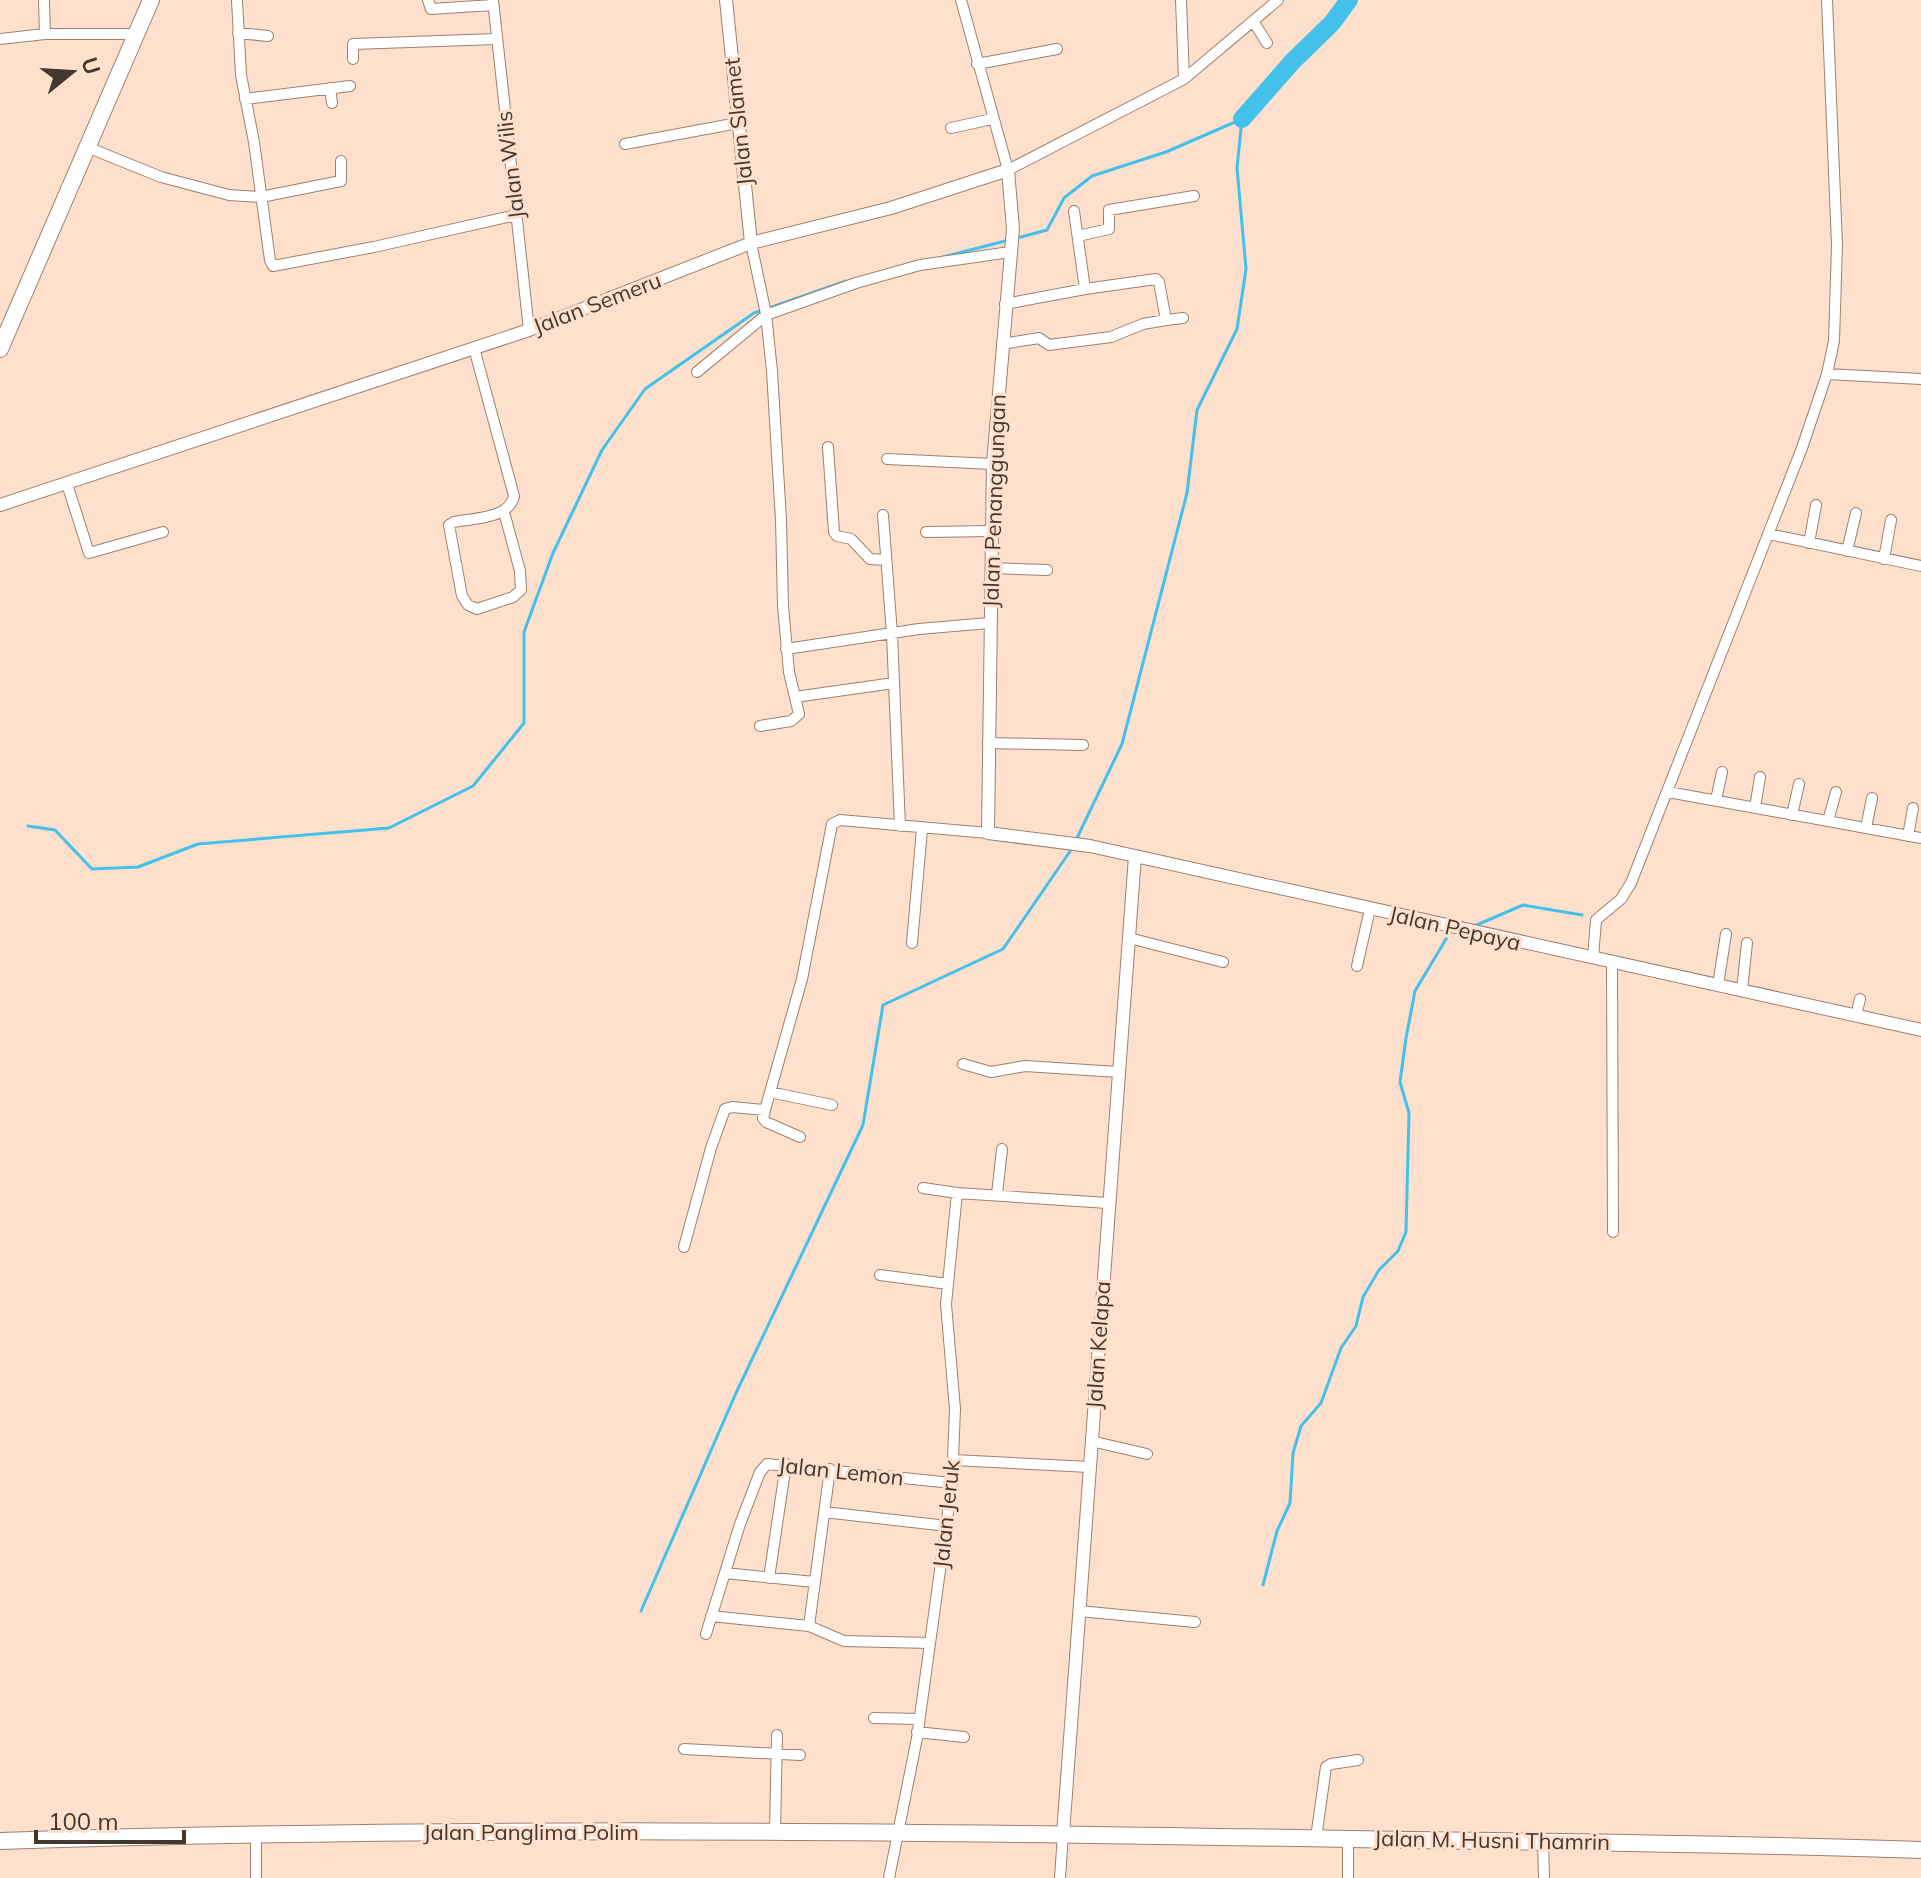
<svg xmlns="http://www.w3.org/2000/svg" width="1921" height="1878" viewBox="0 0 1921 1878" font-family="Mulish,sans-serif">
  <style>
    .lines { fill: none; stroke-linecap: round; stroke-linejoin: round }
    .stream { stroke: #44c1eb; stroke-width: 3 }
    .river { stroke: #44c1eb; stroke-width: 18 }
    .minor-casing { stroke: #9d8170; stroke-width: 12 }
    .tertiary-casing { stroke: #9d8170; stroke-width: 14 }
    .primary-casing { stroke: #9d8170; stroke-width: 18 }
    .minor { stroke: #fff; stroke-width: 10 }
    .tertiary { stroke: #fff; stroke-width: 12 }
    .primary { stroke: #fff; stroke-width: 16 }
    .labels { text-anchor: middle; dominant-baseline: central; stroke-width: 6; stroke-linejoin: round; paint-order: stroke }
    .street-label { font-size: 22px; fill: #433730; stroke: #ffe0cd }
  </style>
  <rect width="100%" height="100%" fill="#ffe0cd"/>
  <g class="lines">
    <!-- stream -->
    <path class="stream" d="M 1017,238 L 1047,230 L 1064,198 L 1092,176 L 1166,152 L 1242,119
      M 943,257 L 1009,240
      M 28,826 L 55,830 L 92,869 L 138,867 L 198,844 L 389,828 L 473,786 L 524,723 L 524,632 L 553,553 L 602,450 L 645,389 L 754,313 L 846,281
      M 1076,840 L 1122,744 L 1187,493 L 1197,410 L 1237,329 L 1246,269 L 1237,168 L 1242,119
      M 1472,927 L 1523,905 L 1582,915
      M 1263,1585 L 1277,1531 L 1290,1503 L 1293,1453 L 1301,1426 L 1321,1403 L 1341,1348 L 1356,1326 L 1363,1297 L 1379,1270 L 1398,1251 L 1406,1232 L 1409,1113 L 1400,1082 L 1406,1038 L 1415,991 L 1452,929
      M 641,1611 L 736,1393 L 863,1125 L 883,1005 L 1003,949 L 1073,847"/>
    <!-- river -->
    <path class="river" d="M 1242,119 L 1292,62 L 1332,23 L 1349,0"/>
    <!-- minor casing -->
    <g class="minor-casing">
      <path id="minor" d="M 44,0 L 45,34 L 136,34
        M 237,0 L 241,75 L 254,142 L 270,260 L 273,266 L 374,247 L 516,215
        M 428,0 L 431,9 L 493,5
        M 493,0 L 529,330
        M 961,0 L 1008,170 L 1184,79 L 1278,0
        M 1181,0 L 1184,79
        M 1827,0 L 1837,245 L 1834,341 L 1827,374
        M 1253,21 L 1267,43
        M 238,33 L 268,36
        M 0,39 L 45,34
        M 353,59 L 353,44 L 496,39
        M 977,64 L 1057,49
        M 330,88 L 332,103
        M 245,99 L 350,86
        M 951,128 L 992,119
        M 625,144 L 738,123
        M 87,147 L 161,177 L 229,195 L 261,197 L 341,181 L 341,161
        M 1078,236 L 1109,229 L 1109,210 L 1194,196
        M 751,243 L 766,314 L 772,371 L 781,520 L 783,606 L 789,672 L 799,714 L 791,721 L 760,726
        M 1085,289 L 1156,279 L 1159,282 L 1166,320 L 1183,318
        M 1005,304 L 1085,289 L 1074,211
        M 1002,344 L 1039,338 L 1049,345 L 1111,337 L 1143,324 L 1166,320
        M 474,348 L 514,496 C 509,519 474,518 454,522 L 449,525 L 462,596 L 468,605 L 477,609 L 513,597 L 521,590 L 520,571 L 504,512
        M 697,372 L 766,315 L 856,283 L 920,265 L 1010,252
        M 828,447 L 834,532 L 837,536 L 851,539 L 870,559 L 886,560
        M 887,459 L 993,464
        M 67,484 L 89,553 L 163,532
        M 883,515 L 892,634 L 900,826
        M 926,532 L 991,531
        M 1769,534 L 1921,566
        M 1809,543 L 1816,505
        M 1847,551 L 1856,513
        M 1884,559 L 1891,520
        M 991,568 L 1047,570
        M 786,649 L 919,629 L 989,623
        M 795,697 L 894,683
        M 988,743 L 1083,745
        M 1668,792 L 1921,838
        M 1716,800 L 1722,772
        M 1755,808 L 1760,777
        M 1792,815 L 1799,784
        M 1828,821 L 1836,792
        M 1866,828 L 1872,798
        M 1908,836 L 1913,808
        M 1129,938 L 1223,962
        M 912,943 L 922,829
        M 1593,958 L 1596,920 L 1621,899 L 1631,883 L 1802,448 L 1827,374 L 1921,379
        M 1612,962 L 1613,1232
        M 1357,966 L 1370,909
        M 1718,985 L 1726,934
        M 1742,990 L 1747,943
        M 1856,1016 L 1860,999
        M 963,1064 L 991,1072 L 1025,1066 L 1118,1072
        M 770,1092 L 832,1105
        M 765,1110 L 763,1118 L 766,1122 L 800,1137
        M 923,1188 L 957,1193 L 1108,1203
        M 997,1194 L 1002,1149
        M 684,1247 L 711,1148 L 725,1109 L 732,1107 L 765,1110 L 802,979 L 832,824 L 840,820 L 988,833
        M 880,1275 L 948,1284
        M 1091,1441 L 1147,1454
        M 953,1460 L 1089,1467
        M 830,1469 L 809,1626 L 844,1641 L 930,1643
        M 824,1512 L 947,1526
        M 725,1573 L 814,1582
        M 769,1578 L 786,1464
        M 1079,1611 L 1195,1622
        M 711,1616 L 809,1626
        M 706,1634 L 740,1524 L 760,1472 L 767,1464 L 952,1483
        M 874,1718 L 919,1719
        M 917,1732 L 964,1737
        M 684,1749 L 800,1755
        M 775,1832 L 777,1735
        M 256,1833 L 256,1878
        M 1316,1838 L 1326,1767 L 1331,1764 L 1358,1760
        M 1543,1842 L 1544,1878
        M 889,1878 L 917,1738 L 952,1483 L 955,1409 L 946,1304 L 957,1193
        M 1060,1878 L 1063,1834
        M 1348,1878 L 1348,1839"/>
    </g>
    <!-- tertiary casing -->
    <g class="tertiary-casing">
      <path id="tertiary" d="M 726,0 L 751,243
        M 0,505 L 529,330 L 751,243 L 891,208 L 1008,170 L 1013,229 L 993,464 L 988,833 L 1090,846 L 1921,1030
        M 1063,1834 L 1135,856"/>
    </g>
    <!-- primary casing -->
    <g class="primary-casing">
      <path id="primary" d="M 0,349 L 151,0
        M 0,1841 C 450,1826 901,1831 1352,1839 C 1541,1842 1731,1843 1921,1850"/>
    </g>
    <!-- minor -->
    <use href="#minor" class="minor"/>
    <!-- tertiary -->
    <use href="#tertiary" class="tertiary"/>
    <!-- primary -->
    <use href="#primary" class="primary"/>
  </g>
  <g class="labels">
    <!-- street labels -->
    <g class="street-label">
      <text transform="translate(738 122) rotate(-96)">Jalan Slamet</text>
      <text transform="translate(510 165) rotate(-97)">Jalan Wilis</text>
      <text transform="translate(597 303) rotate(-21)">Jalan Semeru</text>
      <text transform="translate(994 501) rotate(-88)">Jalan Penanggungan</text>
      <text transform="translate(1455 928) rotate(13)">Jalan Pepaya</text>
      <text transform="translate(1098 1345) rotate(-86)">Jalan Kelapa</text>
      <text transform="translate(841 1471) rotate(6)">Jalan Lemon</text>
      <text transform="translate(946 1514) rotate(-84)">Jalan Jeruk</text>
      <text x="531" y="1832">Jalan Panglima Polim</text>
      <text transform="translate(1492 1840) rotate(1)">Jalan M. Husni Thamrin</text>
    </g>
  </g>
  <!-- north arrow -->
  <g transform="translate(72 72) rotate(72)" stroke="#ffe0cd" stroke-width="6" paint-order="stroke">
  <path d="M0-6L14 30L0 20L-14 30Z" fill="#433730"/>
  <text y="-12" font-size="22" font-weight="bold" text-anchor="middle" fill="#433730">U</text>
  </g>
  <!-- scale -->
  <path d="M36 1830v12h148v-12" fill="none" stroke="#433730" stroke-width="4"/>
  <text x="48" y="1830" font-size="24" fill="#433730" stroke="#ffe0cd" stroke-width="6" paint-order="stroke">100 m</text>
</svg>
